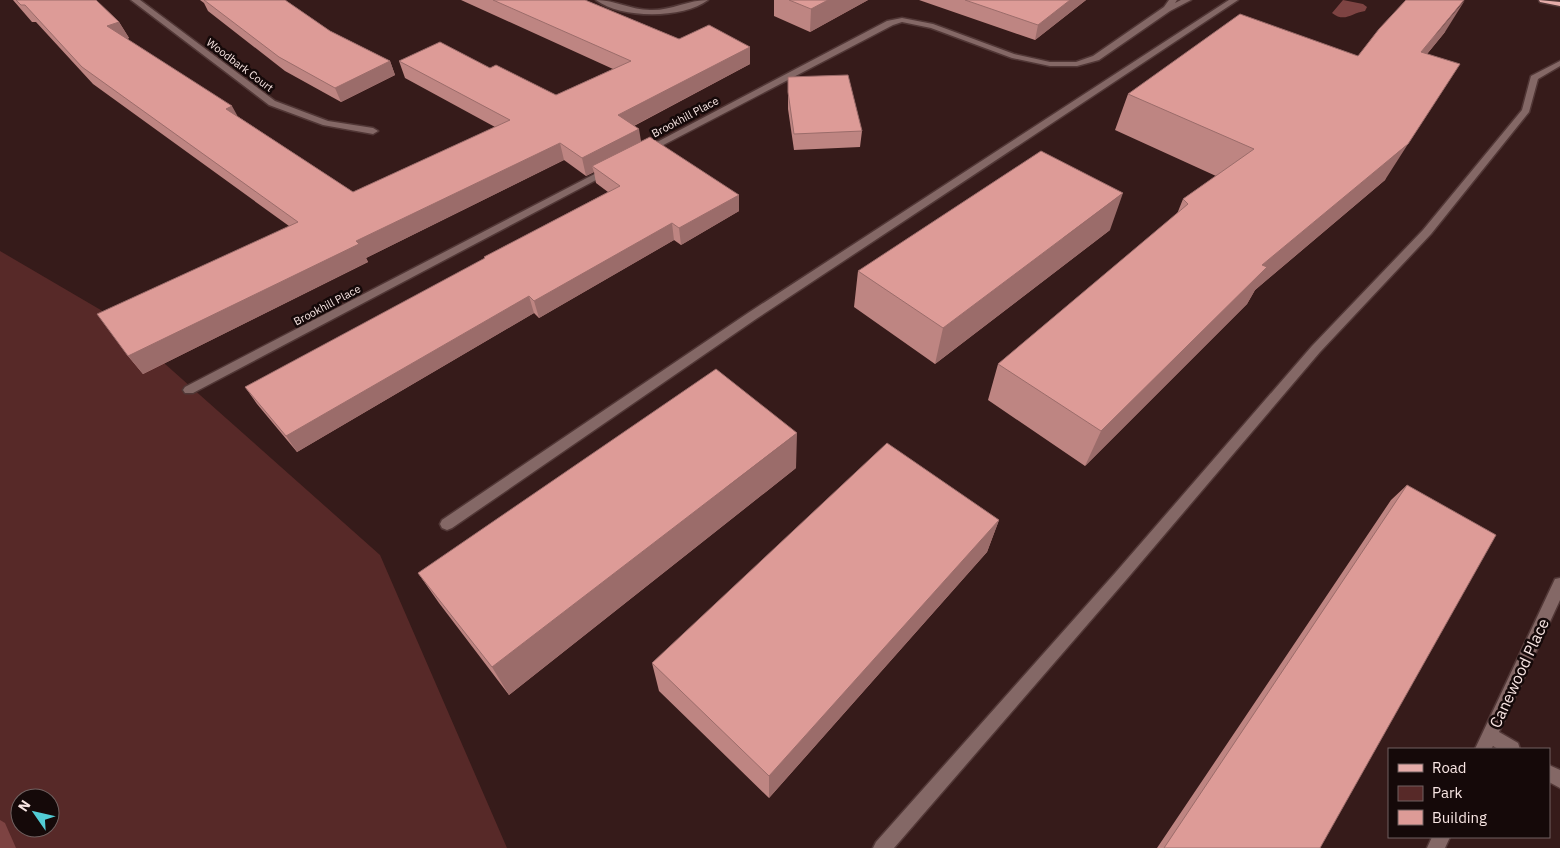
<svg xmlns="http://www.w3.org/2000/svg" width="1560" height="848" viewBox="0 0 1560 848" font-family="'IBM Plex Sans',sans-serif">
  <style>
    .green { fill: #572928; fill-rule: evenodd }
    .water { fill: #7d4342 }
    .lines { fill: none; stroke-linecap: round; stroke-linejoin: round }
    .stream { fill: #7d4342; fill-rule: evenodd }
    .minor-casing { stroke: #513736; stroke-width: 3 }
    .major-casing { stroke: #513736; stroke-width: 3 }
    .minor { fill: #846866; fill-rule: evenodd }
    .major { fill: #e5aca9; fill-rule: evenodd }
    .wall { fill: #be8582 }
    .shaded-wall { fill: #9b6c6a }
    .building { fill: #dd9b97; stroke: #9b6c6a }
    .labels { text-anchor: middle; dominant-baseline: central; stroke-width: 5; stroke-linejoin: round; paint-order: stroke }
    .far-street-label { font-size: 11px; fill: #f8e5e3; stroke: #150909 }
    .near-street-label { font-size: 16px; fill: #f8e5e3; stroke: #150909 }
  </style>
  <rect width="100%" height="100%" fill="#361b1a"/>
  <!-- green -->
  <path class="green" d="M 0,251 L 111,316 L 380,555 L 507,848 L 0,848 ZM 20,798 L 50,798 L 50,828 L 20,828 Z"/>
  <!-- water -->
  <path class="water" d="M 1343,0 L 1363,4 L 1367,7 L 1365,11 C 1351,13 1345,23 1332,13 Z"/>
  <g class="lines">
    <!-- stream -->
    <path class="stream" d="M 0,820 L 5,823 L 16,848 L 0,848 Z"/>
    <!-- minor casing -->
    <g class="minor-casing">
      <path id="minor" d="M 131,0 L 140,0 L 275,101 L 328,121 L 373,128 L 378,131 L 373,134 L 323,125 L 269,105 Z
        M 596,0 C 615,0 631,10 650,10 C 670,11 688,0 708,0 C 683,19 621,19 596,0 Z
        M 1169,0 L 1177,0 L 1175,3 L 1181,0 L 1191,0 L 1170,11 L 1099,60 L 1077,66 L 1050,66 L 1012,58 L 931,28 L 902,22 L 893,25 L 648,153 L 645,154 L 640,151 L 887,21 L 902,18 L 933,24 L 1014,54 L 1050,62 L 1076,62 L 1093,56 L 1164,7 Z
        M 1229,0 L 1238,0 L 756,319 L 452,528 L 447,530 L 442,528 L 440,524 L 442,520 L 748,313 Z
        M 1560,61 L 1560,66 L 1538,79 L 1529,112 L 1431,234 L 1320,352 L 1126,580 L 894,848 L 873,848 L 876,842 L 1116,572 L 1312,346 L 1423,230 L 1522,110 L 1531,76 Z
        M 610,166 L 613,167 L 613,171 L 193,393 L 185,393 L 183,390 L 185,387 Z
        M 1560,578 L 1560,600 L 1499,732 L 1518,743 L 1520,749 L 1498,749 L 1493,746 L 1491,749 L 1475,749 L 1555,579 Z
        M 1549,765 L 1560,770 L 1560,788 L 1549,782 Z
        M 1432,837 L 1450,837 L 1445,848 L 1427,848 Z"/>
    </g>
    <!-- major casing -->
    <g class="major-casing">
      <path id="major" d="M 1539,0 L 1560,2 L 1560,6 L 1540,2 Z"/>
    </g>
    <!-- minor -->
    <use href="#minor" class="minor"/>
    <!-- major -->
    <use href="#major" class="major"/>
  </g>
  <!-- wall -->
  <path class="wall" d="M 13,0 L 96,0 L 119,22 L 129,38 L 127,39 L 237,116 L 353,192 L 495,127 L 405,78 L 399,61 L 490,68 L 556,95 L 613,69 L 461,0 L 585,0 L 679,39 L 750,47 L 750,64 L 634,126 L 641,142 L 739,195 L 739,211 L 681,245 L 674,240 L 539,318 L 534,313 L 297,452 L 257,404 L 245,387 L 484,259 L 484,257 L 608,192 L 596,183 L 594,172 L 586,176 L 564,160 L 366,258 L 368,262 L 143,374 L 128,356 L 289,226 L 93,84 L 36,22 L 32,22 Z
    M 200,0 L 285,0 L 330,31 L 390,61 L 395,75 L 341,102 L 285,71 L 208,11 L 204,3 Z
    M 774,0 L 868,0 L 810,32 L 774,16 Z
    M 919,0 L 1086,0 L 1035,40 Z
    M 1445,32 L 1427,54 L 1385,180 L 1255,290 L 1247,304 L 1085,466 L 988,400 L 998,364 L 1177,214 L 1183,199 L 1216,176 L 1115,130 L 1128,94 L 1358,56 Z
    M 788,77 L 862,131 L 860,147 L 794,150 L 788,109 Z
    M 1110,230 L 935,364 L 854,307 L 858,271 Z
    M 796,468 L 509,695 L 439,603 L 418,573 Z
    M 1407,485 L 1320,848 L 1157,848 L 1391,500 Z
    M 999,520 L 987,552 L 769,798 L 659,691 L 652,663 Z"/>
  <!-- shaded-wall -->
  <path class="shaded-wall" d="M 828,0 L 868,0 L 810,32 L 811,9 Z
    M 1070,0 L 1086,0 L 1035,40 L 1038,25 Z
    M 1465,0 L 1445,32 L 1400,87 L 1421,52 Z
    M 119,22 L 129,38 L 117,43 L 107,26 Z
    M 750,47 L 750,64 L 620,133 L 618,115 Z
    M 390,61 L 395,75 L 341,102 L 335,88 Z
    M 232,106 L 242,124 L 226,109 Z
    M 639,129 L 642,147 L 592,166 L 594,172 L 586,176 L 582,158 Z
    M 560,143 L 564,160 L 366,258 L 368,262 L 143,374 L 128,356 L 356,241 Z
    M 1408,144 L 1385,180 L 1255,290 L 1247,304 L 1085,466 L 1101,431 L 1262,265 Z
    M 1123,193 L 1110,230 L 935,364 L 943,328 Z
    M 739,195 L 739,211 L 681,245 L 679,228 Z
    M 672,223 L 674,240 L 539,318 L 534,301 Z
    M 529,296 L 534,313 L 297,452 L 286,436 Z
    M 797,433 L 796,468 L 509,695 L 492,667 Z
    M 999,520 L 987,552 L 769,798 L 769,776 Z"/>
  <!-- building -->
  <path class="building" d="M 16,0 L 96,0 L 119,22 L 107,26 L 232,106 L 226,109 L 353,192 L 510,120 L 399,61 L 440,42 L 490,68 L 496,65 L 556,95 L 631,61 L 493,0 L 585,0 L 679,39 L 709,25 L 750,47 L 618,115 L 639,129 L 582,158 L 560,143 L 356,241 L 359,244 L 128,356 L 97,314 L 298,222 L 82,67 L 25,5 L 21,5 Z
    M 204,0 L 285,0 L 330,31 L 390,61 L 335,88 L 279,57 Z
    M 789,0 L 828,0 L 811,9 Z
    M 965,0 L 1070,0 L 1038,25 Z
    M 1406,0 L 1464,0 L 1421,52 L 1460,64 L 1408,144 L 1262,265 L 1267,267 L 1101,431 L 998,364 L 1188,204 L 1183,199 L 1254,149 L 1128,94 L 1240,14 L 1358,56 L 1379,29 Z
    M 848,75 L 862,131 L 794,134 L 788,92 L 788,77 Z
    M 650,137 L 739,195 L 679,228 L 672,223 L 534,301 L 529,296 L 286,436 L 245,387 L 485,258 L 484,257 L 620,186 L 592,166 Z
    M 1041,151 L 1123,193 L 943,328 L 858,271 Z
    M 716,369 L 797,433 L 492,667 L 418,573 Z
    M 887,443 L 999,520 L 769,776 L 652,663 Z
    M 1407,485 L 1496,535 L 1320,848 L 1164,848 Z"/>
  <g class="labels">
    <!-- far-street labels -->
    <g class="far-street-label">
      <text transform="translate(240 65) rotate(37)">Woodbark Court</text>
      <text transform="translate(685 117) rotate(-28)">Brookhill Place</text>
      <text transform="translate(327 305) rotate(-28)">Brookhill Place</text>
    </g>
    <!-- near-street labels -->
    <g class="near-street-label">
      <text transform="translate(1519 673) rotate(-65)">Canewood Place</text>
    </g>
  </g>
  <!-- legend -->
  <rect x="1388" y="748" width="162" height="90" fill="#150909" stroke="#706160"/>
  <rect x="1398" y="764" width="25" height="8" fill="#e5aca9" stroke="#706160"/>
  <text x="1432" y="773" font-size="15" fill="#f8e5e3">Road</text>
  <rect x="1398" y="786" width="25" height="15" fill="#572928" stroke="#706160"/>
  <text x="1432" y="798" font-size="15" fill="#f8e5e3">Park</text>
  <rect x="1398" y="810" width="25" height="15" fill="#dd9b97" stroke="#706160"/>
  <text x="1432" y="823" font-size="15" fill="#f8e5e3">Building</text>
  <!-- north arrow -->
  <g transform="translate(35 813) rotate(304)"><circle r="24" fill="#150909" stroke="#706160"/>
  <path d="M0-4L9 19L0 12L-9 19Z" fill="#52ccd5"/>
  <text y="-8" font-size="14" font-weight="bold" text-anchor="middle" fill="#f8e5e3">N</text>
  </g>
</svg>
